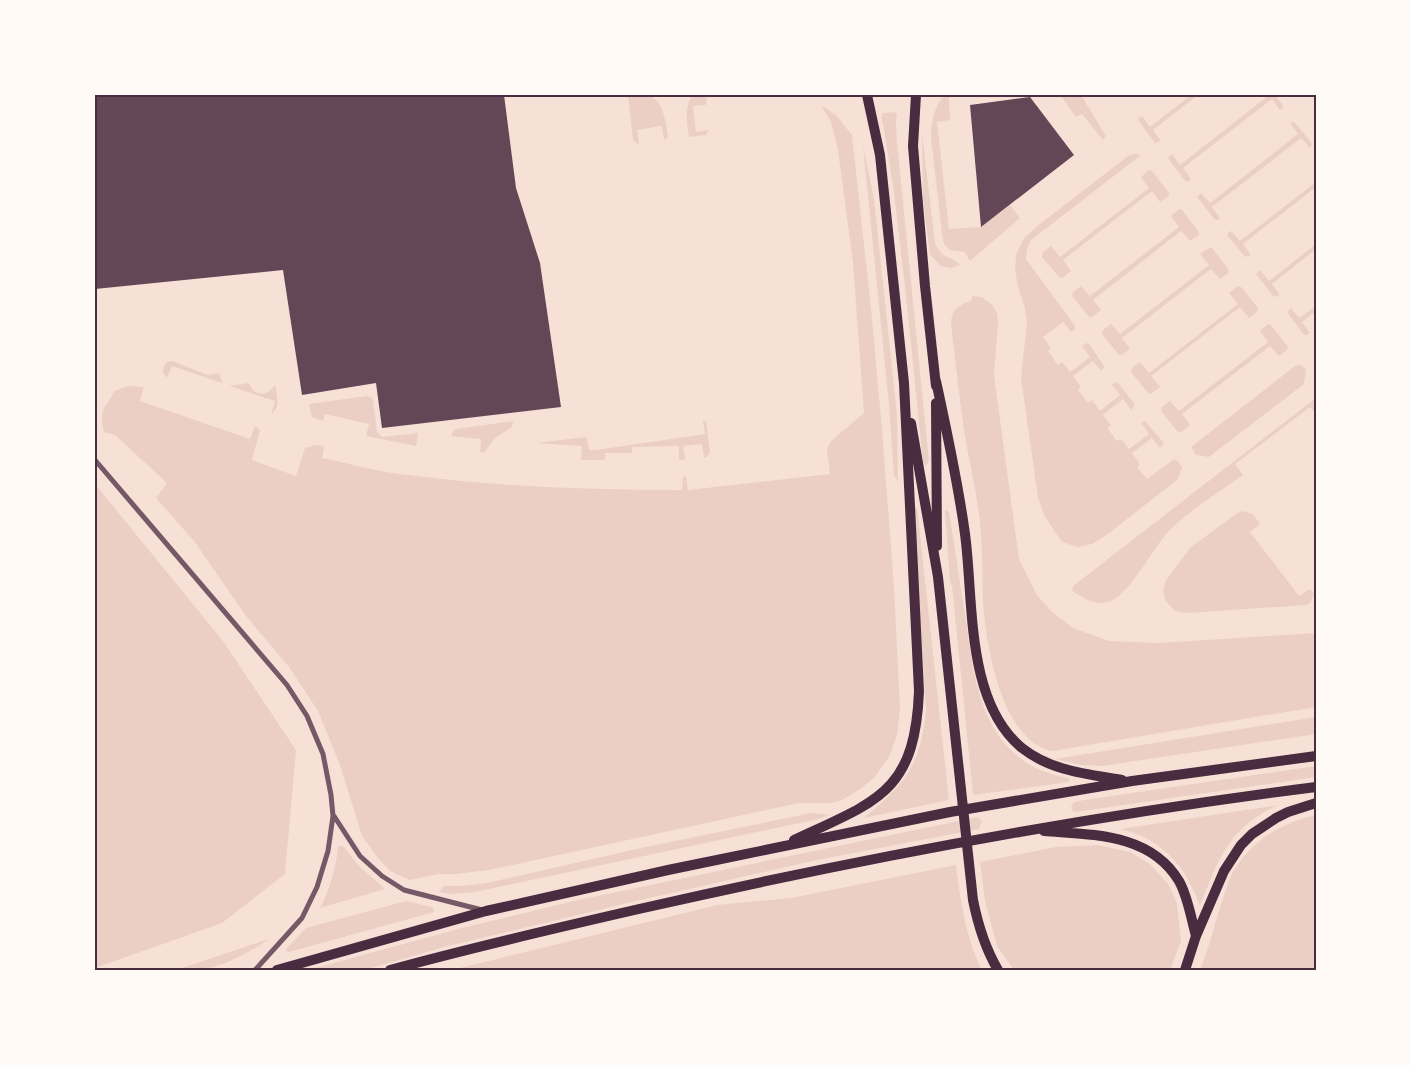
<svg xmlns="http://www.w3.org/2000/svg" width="1411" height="1065" viewBox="0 0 1411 1065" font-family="Mulish,sans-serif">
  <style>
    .green { fill: #ebcfc5 }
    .building { fill: #644757 }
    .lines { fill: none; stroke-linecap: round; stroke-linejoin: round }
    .minor { stroke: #755966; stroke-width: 5 }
    .secondary { stroke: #4a2c40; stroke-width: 10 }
    .neatline { fill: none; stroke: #4a2c40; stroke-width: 2 }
  </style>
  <rect width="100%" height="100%" fill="#f7e1d7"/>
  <!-- green -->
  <path class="green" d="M 628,95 C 633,95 642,93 648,95 C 664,100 666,124 668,137 L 664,140 L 662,126 L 637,130 L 639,144 L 636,143 L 633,139 Z
    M 692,95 L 707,95 L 706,105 L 693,106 L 696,132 L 709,130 L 706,135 L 689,137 C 687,122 684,109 692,95 Z
    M 944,95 L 951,95 L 949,98 L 950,120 L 937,122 L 949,229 L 981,227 L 1010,205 L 1020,218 L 970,261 L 965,252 L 950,250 L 944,244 L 942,233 L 931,138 C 931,121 934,108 944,95 Z
    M 1060,95 L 1081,95 L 1106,136 L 1103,140 L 1082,114 L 1076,117 Z
    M 1191,95 L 1198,95 L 1153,130 L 1161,141 L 1155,143 L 1138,120 L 1139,118 L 1142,116 L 1150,127 Z
    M 1269,95 L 1275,95 L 1282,104 L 1283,107 L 1280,110 L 1272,99 L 1183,168 L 1191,179 L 1188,182 L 1185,181 L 1168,158 L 1172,154 L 1180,165 Z
    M 821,105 L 836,115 L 852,135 L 871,308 L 882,429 L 894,587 L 900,710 L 897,735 L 889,757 L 875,777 L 859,790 L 842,800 L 832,803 L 799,803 L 489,870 L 456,874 L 438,874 L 410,880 L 390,871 L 377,857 L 362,836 L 340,765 L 318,711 L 289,667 L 246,616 L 194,541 L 156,498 L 167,483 L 115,435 L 104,432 C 102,424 100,413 105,406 C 108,401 112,397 114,391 L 128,386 L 144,387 L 140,401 L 250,439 L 255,426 L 260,430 L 252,460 L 296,476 L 305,448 L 316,445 L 324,446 L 322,458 C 351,464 379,472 408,475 C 499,487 591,490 682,490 L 683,476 L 686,477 L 688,490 L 830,474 L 827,449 L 831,441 L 864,413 L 853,263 L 838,150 L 831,122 Z
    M 894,112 L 897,114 L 896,123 L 897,142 L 929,461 L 926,466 L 923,462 L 905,287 L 894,192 L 883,124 L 881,117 L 883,113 Z
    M 1293,122 L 1296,124 L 1311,142 L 1312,146 L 1310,148 L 1301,138 L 1212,207 L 1220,218 L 1217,220 L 1215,220 L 1197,197 L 1201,193 L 1210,203 L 1298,134 L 1290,123 Z
    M 922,133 L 935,243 C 944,262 950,254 960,265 L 950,268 L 941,266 L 930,255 L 923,200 Z
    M 863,146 L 874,199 L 897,414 L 898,481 L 894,476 L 889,405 Z
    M 1135,154 L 1141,155 L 1031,240 L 1027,250 L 1026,259 L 1075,326 L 1075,330 L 1071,332 L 1063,322 L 1043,337 L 1051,348 L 1048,351 L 1058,365 L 1062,362 L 1070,372 L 1090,357 L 1082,346 L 1086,343 L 1089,344 L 1105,367 L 1101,371 L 1093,361 L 1073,376 L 1081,387 L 1078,390 L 1088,403 L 1092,400 L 1100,411 L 1120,395 L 1112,385 L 1115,382 L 1118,383 L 1134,403 L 1134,406 L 1131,410 L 1123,399 L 1103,415 L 1111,425 L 1107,428 L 1117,441 L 1121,439 L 1129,449 L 1149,434 L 1141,423 L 1145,421 L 1164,443 L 1160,448 L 1152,438 L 1132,453 L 1140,464 L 1137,467 L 1147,479 L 1174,459 L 1178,461 L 1182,468 L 1177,480 L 1104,537 L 1092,544 L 1077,547 L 1062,542 L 1045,517 L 1038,498 L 1021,378 L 1027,323 L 1025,308 L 1018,287 L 1015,270 L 1016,255 L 1024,238 L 1036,227 L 1128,156 Z
    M 1149,170 L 1152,171 L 1169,193 L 1169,196 L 1160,202 L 1152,191 L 1063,260 L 1071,271 L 1062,278 L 1059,277 L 1042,257 L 1043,252 L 1051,246 L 1060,257 L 1149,188 L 1141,177 Z
    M 1316,182 L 1316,187 L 1243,244 L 1251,255 L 1245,257 L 1227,235 L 1229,232 L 1231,231 L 1240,241 Z
    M 1179,209 L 1182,210 L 1199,232 L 1199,235 L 1190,241 L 1181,231 L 1093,300 L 1101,310 L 1092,317 L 1089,317 L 1072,296 L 1073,292 L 1081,286 L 1090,296 L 1179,227 L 1171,216 Z
    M 1316,244 L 1316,249 L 1272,284 L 1280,295 L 1274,297 L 1256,274 L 1260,270 L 1269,281 Z
    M 1209,248 L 1212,248 L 1229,270 L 1228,273 L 1220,279 L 1211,269 L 1122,338 L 1130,349 L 1122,355 L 1119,355 L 1102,334 L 1103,330 L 1111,324 L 1120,334 L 1209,265 L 1200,254 Z
    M 1238,286 L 1241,287 L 1258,308 L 1257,312 L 1249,318 L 1240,307 L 1151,376 L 1160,387 L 1151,394 L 1148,393 L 1131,372 L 1132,368 L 1140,362 L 1149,373 L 1238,304 L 1229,293 Z
    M 972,296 L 982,297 L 992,305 L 997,313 L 998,323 L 994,375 L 1019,559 L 1037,595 L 1052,612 L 1073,628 L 1109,641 L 1159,643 L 1316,633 L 1316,707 L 1052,751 C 1001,741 986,645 983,602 C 982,570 983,539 978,507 C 975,487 971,468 967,448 C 960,407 956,365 951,324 C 951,310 959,304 971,301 Z
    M 1316,306 L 1316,311 L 1302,322 L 1310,333 L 1307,335 L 1304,335 L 1287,312 L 1291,308 L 1299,318 Z
    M 1268,324 L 1271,325 L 1288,347 L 1287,350 L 1279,356 L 1270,346 L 1182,414 L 1190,425 L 1181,432 L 1178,432 L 1161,411 L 1162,407 L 1170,401 L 1179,411 L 1268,342 L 1260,331 Z
    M 172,361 L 208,375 L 219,373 L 222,383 L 172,366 L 167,378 L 163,373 L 163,368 L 167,362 Z
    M 1301,365 L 1306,369 L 1304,384 L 1209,457 L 1196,455 L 1191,447 L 1295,366 Z
    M 249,383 C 254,397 267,397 275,385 C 277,395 281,408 271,414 L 275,401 L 229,386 Z
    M 367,396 L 371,397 L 373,400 L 377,432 L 382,437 L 418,433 L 416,446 L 366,436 L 369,424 L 325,414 L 323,421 L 312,417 L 309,404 Z
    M 1316,398 L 1316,414 L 1310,407 L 1235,464 L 1243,475 C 1219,492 1187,512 1167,533 C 1152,550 1128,597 1108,602 C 1094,606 1084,598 1072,591 L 1073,586 Z
    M 703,420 L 706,421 L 710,452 L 708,456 L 704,458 L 702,444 L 683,446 L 685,460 L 679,460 L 679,446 L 632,447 L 632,453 L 605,453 L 605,460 L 581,460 L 582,446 L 536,443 L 587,437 L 589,450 L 596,450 L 705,434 Z
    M 514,421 L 511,428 C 496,437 494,438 485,452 L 480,452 L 481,439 L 451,436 L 455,429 Z
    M 95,484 L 223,641 L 296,750 L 285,874 L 222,923 L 95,968 Z
    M 914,507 L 917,507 L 949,800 L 864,818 C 906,782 920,767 926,710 L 913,511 Z
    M 946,510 L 949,512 C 955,548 960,585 966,621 C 973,671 979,730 1024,761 C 1038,771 1054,775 1070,779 L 1069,782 L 973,795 L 952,586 L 950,582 L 945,512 Z
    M 1242,511 L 1253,514 L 1260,524 L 1250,532 L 1299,596 L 1310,589 L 1314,594 L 1311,602 L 1307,605 L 1187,613 L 1175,611 L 1166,601 L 1163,591 L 1166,580 L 1191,547 L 1236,514 Z
    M 1316,717 L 1316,734 L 1102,766 L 1080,765 L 1055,759 Z
    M 1316,766 L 1316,777 L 1075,812 L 1073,811 L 1071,807 L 1074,802 L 1084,800 Z
    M 1278,805 C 1228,828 1219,858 1200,906 C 1190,879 1177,857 1151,841 C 1142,835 1131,832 1121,829 Z
    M 811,813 L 831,815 L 814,820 L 475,892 L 452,894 L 439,892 L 444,886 L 462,886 L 487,883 L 641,848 Z
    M 1316,815 L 1316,970 L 1200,970 C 1211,944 1216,916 1226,890 C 1228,884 1230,877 1233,872 C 1252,840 1281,823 1316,815 Z
    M 978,817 L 982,821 L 979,829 L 817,860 L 636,901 L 448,946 L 364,970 L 308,970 L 462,928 L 578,900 Z
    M 1098,845 L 1130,852 L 1150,864 L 1168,884 L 1177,903 L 1181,941 L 1170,970 L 1014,970 L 997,946 L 985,901 L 980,862 L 1056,847 Z
    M 338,846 L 343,846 L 359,866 L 385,889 L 320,908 C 330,888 336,869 338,846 Z
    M 956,865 C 961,902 965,936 982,970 L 452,970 L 717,905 L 791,898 Z
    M 406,901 L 431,907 L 434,909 L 434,912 L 289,952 L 286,951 L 286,949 L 306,928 Z
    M 269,939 C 249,953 225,966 200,970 C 193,971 184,970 176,970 Z"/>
  <!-- building -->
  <path class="building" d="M 95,95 L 504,95 L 516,188 L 540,263 L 561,407 L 382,428 L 376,383 L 302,395 L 283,270 L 95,289 Z
    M 1030,97 L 1074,155 L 981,227 L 970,105 Z"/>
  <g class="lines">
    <!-- minor -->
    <path class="minor" d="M 95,460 L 287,685 L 307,716 L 323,754 L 331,795 L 333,816 L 328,851 L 317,887 L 302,918 L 255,970
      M 334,816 L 360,856 L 382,876 L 404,890 L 482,910"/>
    <!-- secondary -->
    <path class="secondary" d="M 916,95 L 913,146 L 925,286 L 936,386
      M 936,381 C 947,432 958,482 965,534 C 974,600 965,701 1022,748 C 1051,771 1087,774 1122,780
      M 936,403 L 937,546
      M 911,423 L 938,577 L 973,900 C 978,925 985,948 998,970
      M 1044,831 C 1093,835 1150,833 1179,881 C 1188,897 1191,918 1196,936
      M 794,840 C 877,801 915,793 919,691 L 904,383 L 880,155 L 867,95
      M 277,970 L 486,911 L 668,870 L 950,812 L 1132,781 L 1316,756
      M 390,970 C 473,947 556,928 639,909 C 863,858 1088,816 1316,787
      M 1185,970 L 1196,936 L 1224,871 L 1241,845 L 1252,834 L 1276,818 L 1288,812 L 1316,803"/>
  </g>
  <!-- border -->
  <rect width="1411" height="1065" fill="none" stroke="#fffaf5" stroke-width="192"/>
  <rect x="96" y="96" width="1219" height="873" class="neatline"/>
</svg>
